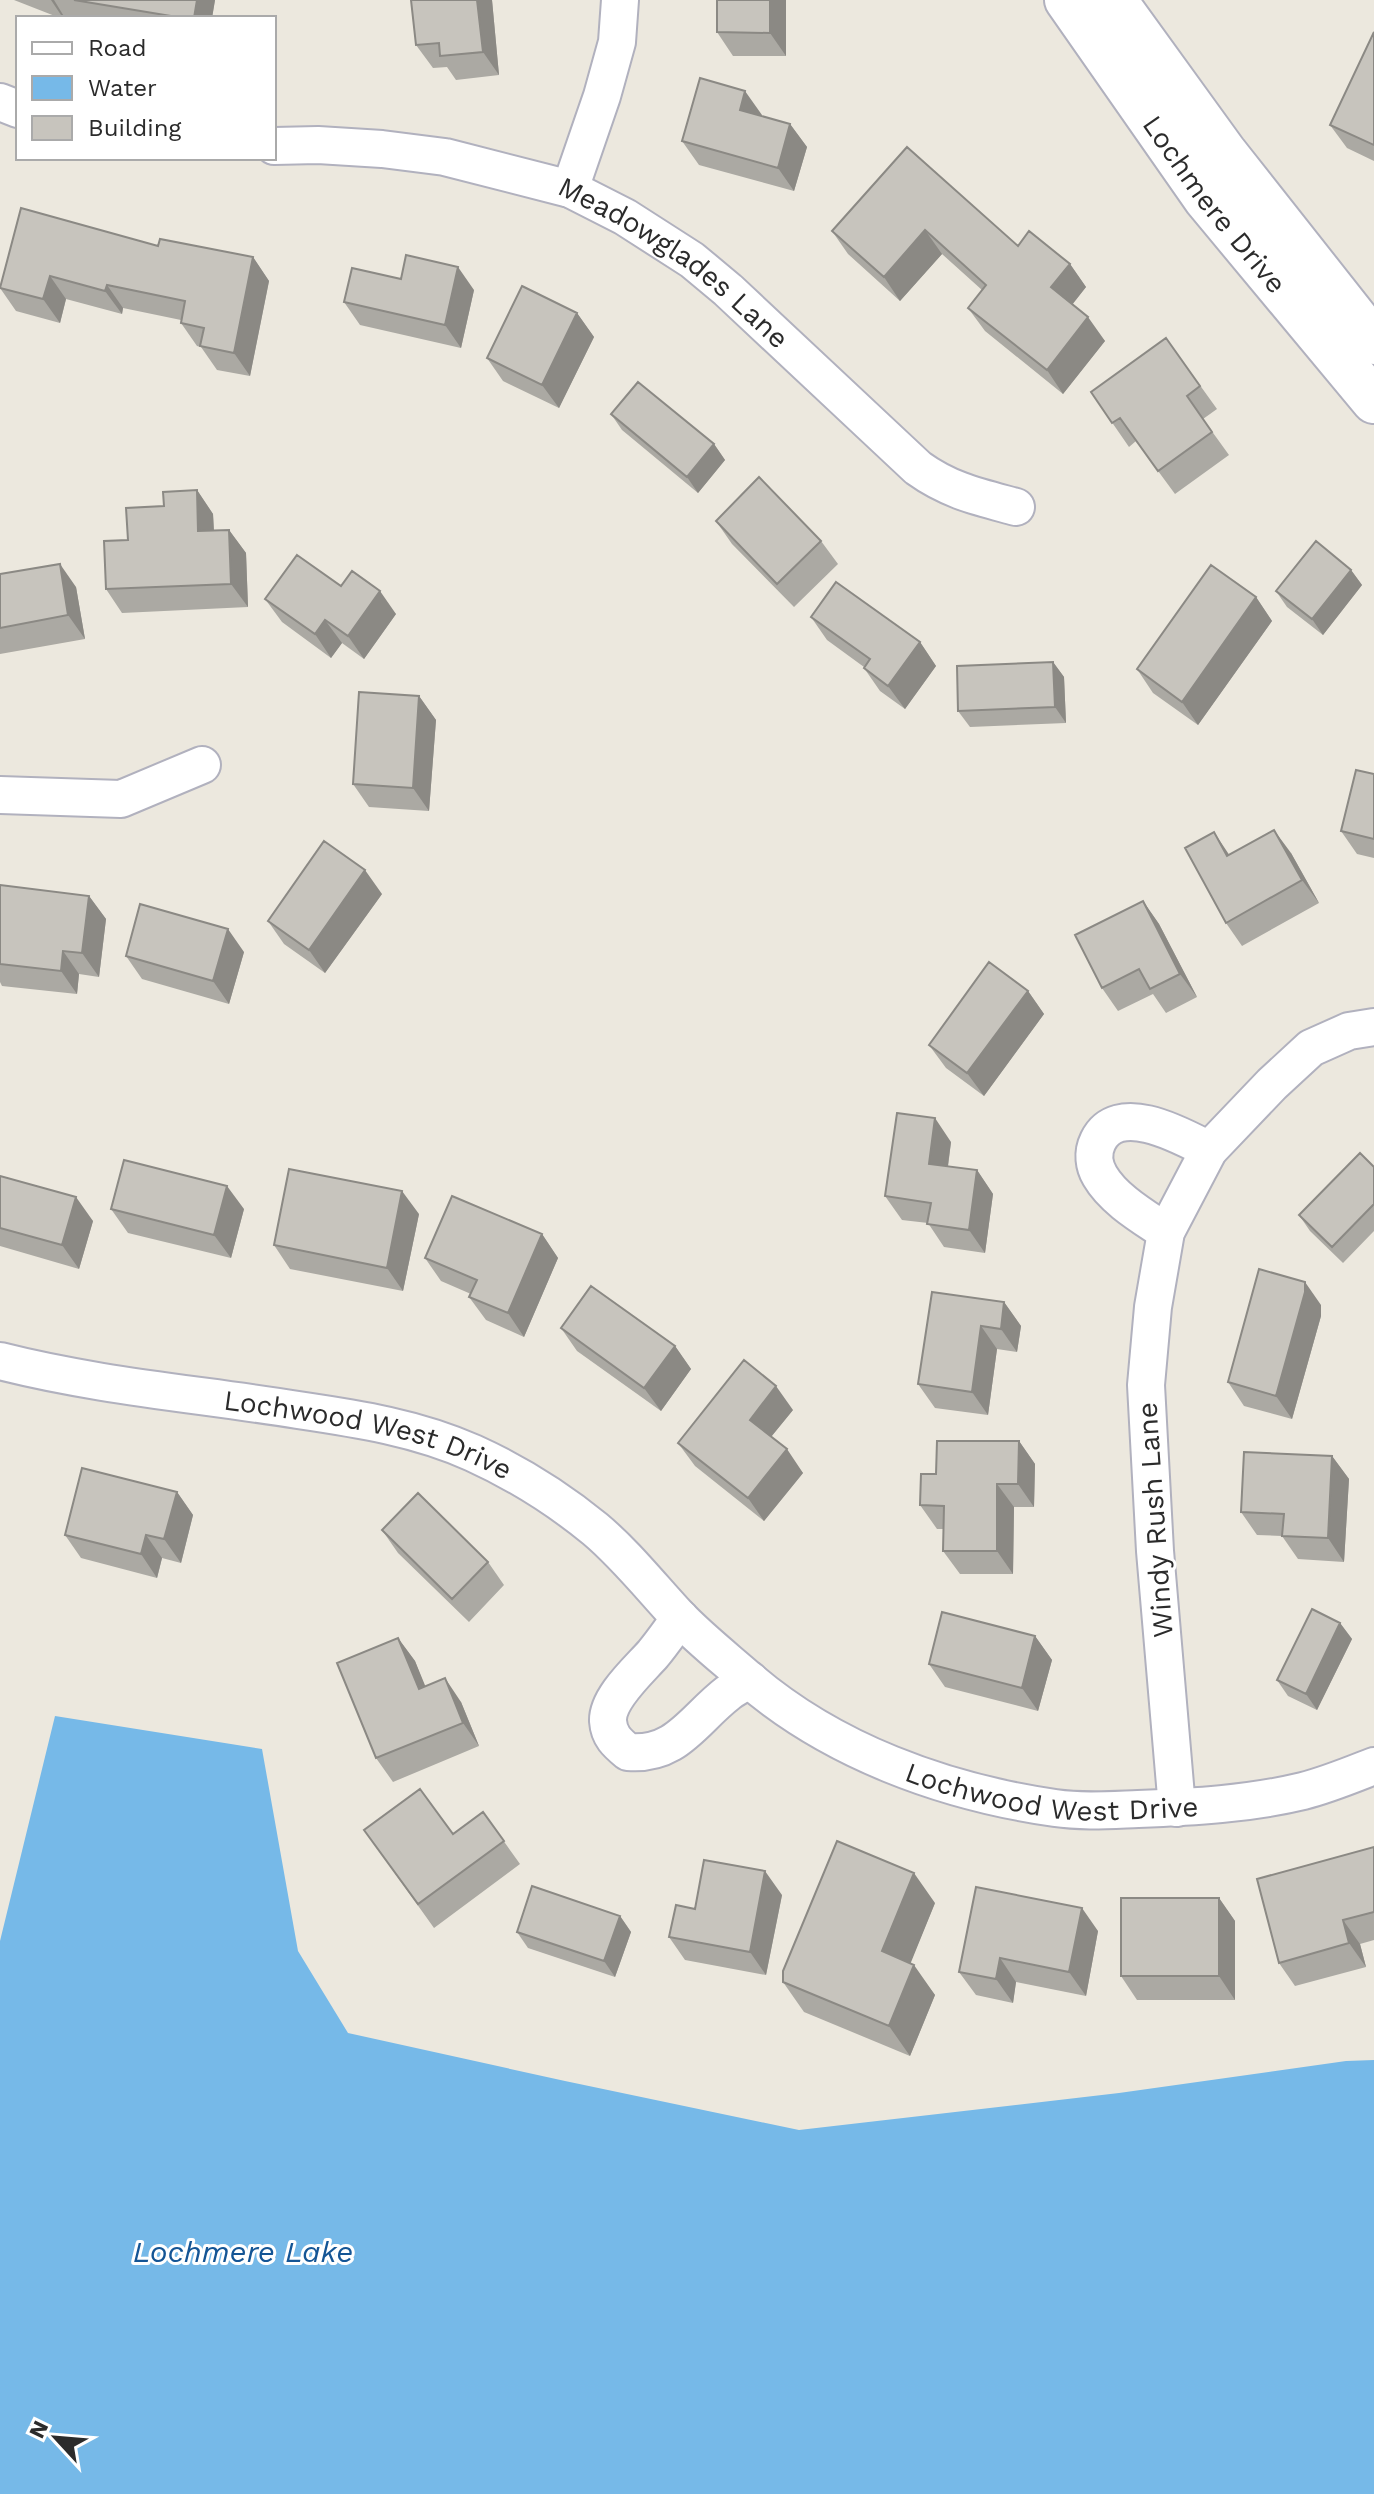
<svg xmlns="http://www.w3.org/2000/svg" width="1374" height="2494" viewBox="0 0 1374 2494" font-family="'Work Sans',sans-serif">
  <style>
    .water { fill: #76b9e8 }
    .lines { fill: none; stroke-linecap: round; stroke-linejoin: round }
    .street-casing { stroke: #b1b1be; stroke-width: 40 }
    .secondary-casing { stroke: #b1b1be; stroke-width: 48 }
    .street { stroke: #fff; stroke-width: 36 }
    .secondary { stroke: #fff; stroke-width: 44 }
    .wall { fill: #aba9a3 }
    .shaded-wall { fill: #8b8984 }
    .building { fill: #c7c4bd; stroke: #8b8984; stroke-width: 2 }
    .labels { text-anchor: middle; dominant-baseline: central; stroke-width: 6; stroke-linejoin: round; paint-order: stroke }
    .street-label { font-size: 28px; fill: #2b2b2b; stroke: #fff }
    .water-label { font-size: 30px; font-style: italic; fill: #145595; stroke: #fff }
  </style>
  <rect width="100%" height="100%" fill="#ece8de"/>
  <!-- water -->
  <path class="water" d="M 55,1716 L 262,1749 L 298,1951 L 348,2033 L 565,2081 L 799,2130 L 1119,2093 L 1346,2061 L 1374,2060 L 1374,2494 L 0,2494 L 0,1941 Z"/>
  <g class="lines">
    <!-- street casing -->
    <g class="street-casing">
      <g id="street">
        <path d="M 0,102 L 18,109"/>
        <path id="s1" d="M 274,146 L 318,145 L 382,149 L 445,157 L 570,189 L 625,217 L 692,260 L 728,290 L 918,468 C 950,491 979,497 1016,507"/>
        <path d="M 570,189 L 602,96 L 617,42 L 620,0"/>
        <path d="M 0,795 L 121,799 L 202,765"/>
        <path d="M 1166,1232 C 1144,1217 1114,1200 1100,1176 C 1094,1166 1092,1153 1098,1141 C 1118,1100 1182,1136 1209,1150"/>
        <path id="s2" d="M 0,1361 C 98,1386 198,1394 298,1410 C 359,1419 417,1428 473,1453 C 517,1473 557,1498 595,1529 C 625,1554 651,1587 678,1616 C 699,1638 723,1657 746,1677 C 831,1751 944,1792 1055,1808 C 1082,1812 1110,1810 1138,1809 C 1193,1807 1249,1804 1303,1791 C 1327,1785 1351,1775 1374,1766"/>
        <path d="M 680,1618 C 671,1630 663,1642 653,1654 C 639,1670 607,1698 608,1721 C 609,1736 617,1743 628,1752 C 677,1756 693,1720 728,1693 C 734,1688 742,1684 750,1680"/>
        <path d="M 1177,1808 L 1155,1551 L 1146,1385 L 1153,1307 L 1166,1232 L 1209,1150 L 1272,1084 L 1311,1048 L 1349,1031 L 1374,1027"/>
      </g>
    </g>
    <!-- secondary casing -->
    <g class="secondary-casing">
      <g id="secondary">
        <path id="s3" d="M 1067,0 L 1206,199 L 1374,401"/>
        <path d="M 1114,0 L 1224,152 L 1374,342"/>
      </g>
    </g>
    <!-- street -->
    <use href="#street" class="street"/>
    <!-- secondary -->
    <use href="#secondary" class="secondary"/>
  </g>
  <!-- wall -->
  <path class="wall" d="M 14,0 L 215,0 L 212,18 L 72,18 L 66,17 L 65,18 L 60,18 Z
    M 492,0 L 499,75 L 456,80 L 447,67 L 433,68 L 416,45 Z
    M 786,0 L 786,56 L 733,56 L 717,32 Z
    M 1374,32 L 1374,161 L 1347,148 L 1330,125 Z
    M 762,115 L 761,116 L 790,124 L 807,147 L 794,191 L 699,165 L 682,141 Z
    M 907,147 L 1018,246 L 1070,264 L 1086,287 L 1072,305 L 1105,341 L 1063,394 L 985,331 L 968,308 L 982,290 L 942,254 L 900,301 L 848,254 L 832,231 Z
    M 158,246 L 253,257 L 269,281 L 250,376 L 217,370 L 201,347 L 197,346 L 181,323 L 181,320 L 123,308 L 122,314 L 66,299 L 60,323 L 16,311 L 0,288 Z
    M 401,279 L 474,290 L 461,348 L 360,325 L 344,302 Z
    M 577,313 L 594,337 L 559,408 L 503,381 L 487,358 Z
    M 1166,338 L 1217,409 L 1203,419 L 1229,455 L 1175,494 L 1136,441 L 1129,447 L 1091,392 Z
    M 611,414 L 714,444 L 725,460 L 698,493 L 622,430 Z
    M 197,490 L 213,514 L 214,530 L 229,530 L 246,553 L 248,607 L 122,613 L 106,589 L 128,540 L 164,506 Z
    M 716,521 L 821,541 L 838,564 L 794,607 L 732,544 Z
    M 1351,570 L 1362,585 L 1323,635 L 1287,607 L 1276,591 Z
    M 0,574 L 76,587 L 85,639 L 0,654 Z
    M 341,586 L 396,614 L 364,659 L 342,643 L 331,658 L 282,622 L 265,599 Z
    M 1256,597 L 1272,621 L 1198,725 L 1153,693 L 1137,669 Z
    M 811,617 L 920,642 L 936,666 L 905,709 L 880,691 L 864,668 L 864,667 L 827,640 Z
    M 1053,662 L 1064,677 L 1066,723 L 970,727 L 958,711 Z
    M 419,696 L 436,720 L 429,811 L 369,807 L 353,784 Z
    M 1374,774 L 1374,858 L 1357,854 L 1341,831 Z
    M 1291,853 L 1319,903 L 1242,946 L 1226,923 L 1230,854 Z
    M 0,885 L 89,896 L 106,919 L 99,977 L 79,974 L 77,994 L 2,986 L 0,982 Z
    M 382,894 L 325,973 L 284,944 L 268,921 Z
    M 1143,901 L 1159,924 L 1197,997 L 1166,1013 L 1153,994 L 1118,1011 L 1102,988 Z
    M 244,952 L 229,1004 L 142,979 L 126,956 Z
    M 1028,991 L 1044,1014 L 984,1096 L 946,1068 L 929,1045 Z
    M 951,1142 L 948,1167 L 977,1170 L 993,1194 L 985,1253 L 944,1247 L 928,1223 L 902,1220 L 885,1196 Z
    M 1374,1167 L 1374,1231 L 1343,1263 L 1310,1231 L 1299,1215 Z
    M 0,1176 L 93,1221 L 79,1269 L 0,1246 Z
    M 111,1209 L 244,1209 L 231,1258 L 128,1233 Z
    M 419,1214 L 403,1291 L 290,1269 L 274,1245 Z
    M 542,1234 L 558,1258 L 524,1337 L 486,1320 L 469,1297 L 471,1294 L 441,1281 L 425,1258 Z
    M 1004,1302 L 1021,1326 L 1017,1352 L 997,1349 L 988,1415 L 935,1408 L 918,1384 Z
    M 1321,1305 L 1321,1316 L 1292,1419 L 1244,1406 L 1228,1382 Z
    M 561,1328 L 675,1346 L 691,1369 L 661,1411 L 577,1351 Z
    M 793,1410 L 771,1437 L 803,1473 L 764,1521 L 695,1466 L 678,1443 Z
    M 1019,1441 L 1035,1464 L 1034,1507 L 1014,1507 L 1013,1574 L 960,1574 L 943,1551 L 944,1529 L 937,1529 L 920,1505 L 936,1474 Z
    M 1332,1456 L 1349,1479 L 1344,1562 L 1298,1559 L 1282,1536 L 1257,1535 L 1241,1512 Z
    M 177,1492 L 193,1515 L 181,1563 L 162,1558 L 157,1578 L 81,1558 L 65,1535 Z
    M 382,1530 L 488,1562 L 504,1585 L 469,1622 L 398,1553 Z
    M 1340,1623 L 1352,1639 L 1317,1710 L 1288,1696 L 1277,1680 Z
    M 1035,1636 L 1052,1660 L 1038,1711 L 945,1687 L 929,1664 Z
    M 398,1638 L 415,1661 L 425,1687 L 461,1702 L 479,1746 L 393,1782 L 376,1758 Z
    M 483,1812 L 520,1864 L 434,1928 L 364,1830 L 453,1834 Z
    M 1374,1847 L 1374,1940 L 1360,1944 L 1366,1967 L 1295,1986 L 1279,1963 Z
    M 976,1887 L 1098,1931 L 1086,1996 L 1016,1982 L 1013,2003 L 976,1995 L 959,1972 Z
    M 782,1895 L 766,1975 L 685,1960 L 669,1937 L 695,1909 Z
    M 1219,1898 L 1235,1921 L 1235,2000 L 1137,2000 L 1121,1976 Z
    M 935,1903 L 910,1963 L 935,1995 L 910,2056 L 804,2012 L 783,1982 Z
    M 620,1916 L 631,1932 L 615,1977 L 528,1948 L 517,1932 Z"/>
  <!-- shaded-wall -->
  <path class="shaded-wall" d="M 51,0 L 54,0 L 65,18 L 63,18 Z
    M 197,0 L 215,0 L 212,18 L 194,18 Z
    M 477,0 L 492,0 L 499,75 L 483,52 Z
    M 770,0 L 786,0 L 786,56 L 770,33 Z
    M 745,91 L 762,115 L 756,133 L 740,110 Z
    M 790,124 L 807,147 L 794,191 L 778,168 Z
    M 925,230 L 942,254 L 900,301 L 884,277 Z
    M 253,257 L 269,281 L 250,376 L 234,353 Z
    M 1070,264 L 1086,287 L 1067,311 L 1051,287 Z
    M 458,267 L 474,290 L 461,348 L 445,325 Z
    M 50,276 L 66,299 L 60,323 L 43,299 Z
    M 107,285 L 123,308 L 122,314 L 105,291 Z
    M 577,313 L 594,337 L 559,408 L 542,385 Z
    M 1088,317 L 1105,341 L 1063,394 L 1047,370 Z
    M 714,444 L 725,460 L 698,493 L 687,477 Z
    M 197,490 L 213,514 L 215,554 L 198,531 Z
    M 229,530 L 246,553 L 248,607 L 231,584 Z
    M 60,564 L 76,587 L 85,639 L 68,615 Z
    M 1351,570 L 1362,585 L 1323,635 L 1312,619 Z
    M 380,591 L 396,614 L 364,659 L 348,636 Z
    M 1256,597 L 1272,621 L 1198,725 L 1182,702 Z
    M 325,620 L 342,643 L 331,658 L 315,634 Z
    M 920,642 L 936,666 L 905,709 L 888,686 Z
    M 1053,662 L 1064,677 L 1066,723 L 1055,707 Z
    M 419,696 L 436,720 L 429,811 L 413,788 Z
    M 1274,830 L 1291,853 L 1319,903 L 1302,880 Z
    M 1214,832 L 1230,856 L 1227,856 Z
    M 365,870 L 382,894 L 325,973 L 309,950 Z
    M 89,896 L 106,919 L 99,977 L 82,953 Z
    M 1143,901 L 1159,924 L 1197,997 L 1180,974 Z
    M 228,929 L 244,952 L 229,1004 L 213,981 Z
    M 63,951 L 79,974 L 77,994 L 61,971 Z
    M 1028,991 L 1044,1014 L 984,1096 L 967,1073 Z
    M 935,1118 L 951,1142 L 945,1187 L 929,1164 Z
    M 977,1170 L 993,1194 L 985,1253 L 969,1230 Z
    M 227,1186 L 244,1209 L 231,1258 L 214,1235 Z
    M 402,1191 L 419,1214 L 403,1291 L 387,1268 Z
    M 76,1197 L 93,1221 L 79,1269 L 62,1245 Z
    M 542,1234 L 558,1258 L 524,1337 L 508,1313 Z
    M 1305,1282 L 1321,1305 L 1321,1316 L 1292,1419 L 1276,1396 Z
    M 1004,1302 L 1021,1326 L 1017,1352 L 1001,1329 Z
    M 981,1326 L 997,1349 L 988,1415 L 972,1392 Z
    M 675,1346 L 691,1369 L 661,1411 L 644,1388 Z
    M 776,1386 L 793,1410 L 766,1443 L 750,1420 Z
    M 1019,1441 L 1035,1464 L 1034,1507 L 1018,1484 Z
    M 787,1449 L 803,1473 L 764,1521 L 748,1498 Z
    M 1332,1456 L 1349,1479 L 1344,1562 L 1328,1538 Z
    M 997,1484 L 1014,1507 L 1013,1574 L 997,1551 Z
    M 177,1492 L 193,1515 L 181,1563 L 164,1539 Z
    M 146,1535 L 162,1558 L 157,1578 L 141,1554 Z
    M 1340,1623 L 1352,1639 L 1317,1710 L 1306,1694 Z
    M 1035,1636 L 1052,1660 L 1038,1711 L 1022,1688 Z
    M 398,1638 L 415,1661 L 436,1712 L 419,1689 Z
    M 445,1678 L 461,1702 L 479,1746 L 463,1723 Z
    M 765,1871 L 782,1895 L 766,1975 L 750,1952 Z
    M 914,1873 L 935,1903 L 903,1982 L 882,1951 Z
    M 1219,1898 L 1235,1921 L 1235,2000 L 1219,1976 Z
    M 1082,1908 L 1098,1931 L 1086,1996 L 1069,1972 Z
    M 620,1916 L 631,1932 L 615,1977 L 604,1961 Z
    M 1343,1920 L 1360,1944 L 1366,1967 L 1349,1943 Z
    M 1000,1958 L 1016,1982 L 1013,2003 L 996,1979 Z
    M 914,1965 L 935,1995 L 910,2056 L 889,2026 Z"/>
  <!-- building -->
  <path class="building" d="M 74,0 L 197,0 L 194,18 L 183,18 Z
    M 411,0 L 477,0 L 483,52 L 440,56 L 439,43 L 416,45 Z
    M 717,0 L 770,0 L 770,33 L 717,32 Z
    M 1374,32 L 1374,145 L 1330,125 Z
    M 700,78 L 745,91 L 740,110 L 790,124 L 778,168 L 682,141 Z
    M 907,147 L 1018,246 L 1029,231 L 1070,264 L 1051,287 L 1088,317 L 1047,370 L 968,308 L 986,285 L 925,230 L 884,277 L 832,231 Z
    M 21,208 L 158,246 L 160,239 L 253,257 L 234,353 L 200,346 L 204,328 L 181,323 L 185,301 L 107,285 L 105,291 L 50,276 L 43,299 L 0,288 Z
    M 406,255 L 458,267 L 445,325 L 344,302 L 352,268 L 401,279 Z
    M 522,286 L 577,313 L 542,385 L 487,358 Z
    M 1166,338 L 1200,386 L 1187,396 L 1212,432 L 1158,471 L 1120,418 L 1112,423 L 1091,392 Z
    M 638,382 L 714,444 L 687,477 L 611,414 Z
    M 759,477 L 821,541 L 777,584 L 716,521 Z
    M 197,490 L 198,531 L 229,530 L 231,584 L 106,589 L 104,541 L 128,540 L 126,508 L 164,506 L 163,492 Z
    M 1316,541 L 1351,570 L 1312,619 L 1276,591 Z
    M 297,555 L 341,586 L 352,571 L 380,591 L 348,636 L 325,620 L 315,634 L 265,599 Z
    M 60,564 L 68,615 L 0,628 L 0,574 Z
    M 1211,565 L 1256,597 L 1182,702 L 1137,669 Z
    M 836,582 L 920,642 L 888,686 L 864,668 L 870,659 L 811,617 Z
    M 1053,662 L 1055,707 L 958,711 L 957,666 Z
    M 359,692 L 419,696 L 413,788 L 353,784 Z
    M 1356,770 L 1374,774 L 1374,839 L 1341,831 Z
    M 1274,830 L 1302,880 L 1226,923 L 1185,848 L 1214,832 L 1227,856 Z
    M 324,841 L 365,870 L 309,950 L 268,921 Z
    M 0,885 L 89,896 L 82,953 L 63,951 L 61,971 L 0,964 Z
    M 1143,901 L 1180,974 L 1150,989 L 1139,969 L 1102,988 L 1075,935 Z
    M 140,904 L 228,929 L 213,981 L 126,956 Z
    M 989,962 L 1028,991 L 967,1073 L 929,1045 Z
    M 897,1113 L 935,1118 L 929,1164 L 977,1170 L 969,1230 L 927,1224 L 931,1203 L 885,1196 Z
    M 1360,1153 L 1374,1167 L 1374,1204 L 1332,1247 L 1299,1215 Z
    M 124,1160 L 227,1186 L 214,1235 L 111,1209 Z
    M 289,1169 L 402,1191 L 387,1268 L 274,1245 Z
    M 0,1176 L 76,1197 L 62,1245 L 0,1228 Z
    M 452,1196 L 542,1234 L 508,1313 L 469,1297 L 477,1280 L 425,1258 Z
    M 1259,1269 L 1305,1282 L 1305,1292 L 1276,1396 L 1228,1382 Z
    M 591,1286 L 675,1346 L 644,1388 L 561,1328 Z
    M 932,1292 L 1004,1302 L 1001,1329 L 981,1326 L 972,1392 L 918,1384 Z
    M 744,1360 L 776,1386 L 750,1420 L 787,1449 L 748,1498 L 678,1443 Z
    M 937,1441 L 1019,1441 L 1018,1484 L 997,1484 L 997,1551 L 943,1551 L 944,1506 L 920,1505 L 921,1474 L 936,1474 Z
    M 1244,1452 L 1332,1456 L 1328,1538 L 1282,1536 L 1284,1514 L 1241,1512 Z
    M 82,1468 L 177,1492 L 164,1539 L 146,1535 L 141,1554 L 65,1535 Z
    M 418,1493 L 488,1562 L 452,1599 L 382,1530 Z
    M 1312,1609 L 1340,1623 L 1306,1694 L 1277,1680 Z
    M 942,1612 L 1035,1636 L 1022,1688 L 929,1664 Z
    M 398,1638 L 419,1689 L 445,1678 L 463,1723 L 376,1758 L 337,1663 Z
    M 420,1789 L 453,1834 L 483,1812 L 504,1841 L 418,1904 L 364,1830 Z
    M 837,1841 L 914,1873 L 882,1951 L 914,1965 L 889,2026 L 783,1982 L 783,1971 Z
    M 1374,1847 L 1374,1912 L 1343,1920 L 1349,1943 L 1279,1963 L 1257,1879 Z
    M 704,1860 L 765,1871 L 750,1952 L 669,1937 L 676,1905 L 695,1909 Z
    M 532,1886 L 620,1916 L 604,1961 L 517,1932 Z
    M 976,1887 L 1082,1908 L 1069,1972 L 1000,1958 L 996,1979 L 959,1972 Z
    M 1121,1898 L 1219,1898 L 1219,1976 L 1121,1976 Z"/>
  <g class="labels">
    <!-- street labels -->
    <g class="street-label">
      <text stroke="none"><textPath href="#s3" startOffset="252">Lochmere Drive</textPath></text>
      <text stroke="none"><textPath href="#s1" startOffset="428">Meadowglades Lane</textPath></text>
      <text stroke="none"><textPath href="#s2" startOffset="376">Lochwood West Drive</textPath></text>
      <text transform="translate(1155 1520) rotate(-94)">Windy Rush Lane</text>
      <text stroke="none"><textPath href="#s2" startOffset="1174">Lochwood West Drive</textPath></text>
    </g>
    <!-- water labels -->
    <g class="water-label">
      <text x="243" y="2251">Lochmere Lake</text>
    </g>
  </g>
  <!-- legend -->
  <rect x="16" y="16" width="260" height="144" fill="#ffffff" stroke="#aaaaaa" stroke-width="2"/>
  <rect x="32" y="42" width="40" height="12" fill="#ffffff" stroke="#aaaaaa" stroke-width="2"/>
  <text x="88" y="56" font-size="24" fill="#2b2b2b">Road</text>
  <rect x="32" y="76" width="40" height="24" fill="#76b9e8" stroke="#aaaaaa" stroke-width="2"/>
  <text x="88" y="96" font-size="24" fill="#2b2b2b">Water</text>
  <rect x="32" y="116" width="40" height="24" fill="#c7c4bd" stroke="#aaaaaa" stroke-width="2"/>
  <text x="88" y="136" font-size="24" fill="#2b2b2b">Building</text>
  <!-- north arrow -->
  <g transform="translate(56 2438) rotate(296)" stroke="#ffffff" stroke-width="6" paint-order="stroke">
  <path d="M0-6L14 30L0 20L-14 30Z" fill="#2b2b2b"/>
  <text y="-12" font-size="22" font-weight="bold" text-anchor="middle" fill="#2b2b2b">N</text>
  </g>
</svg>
